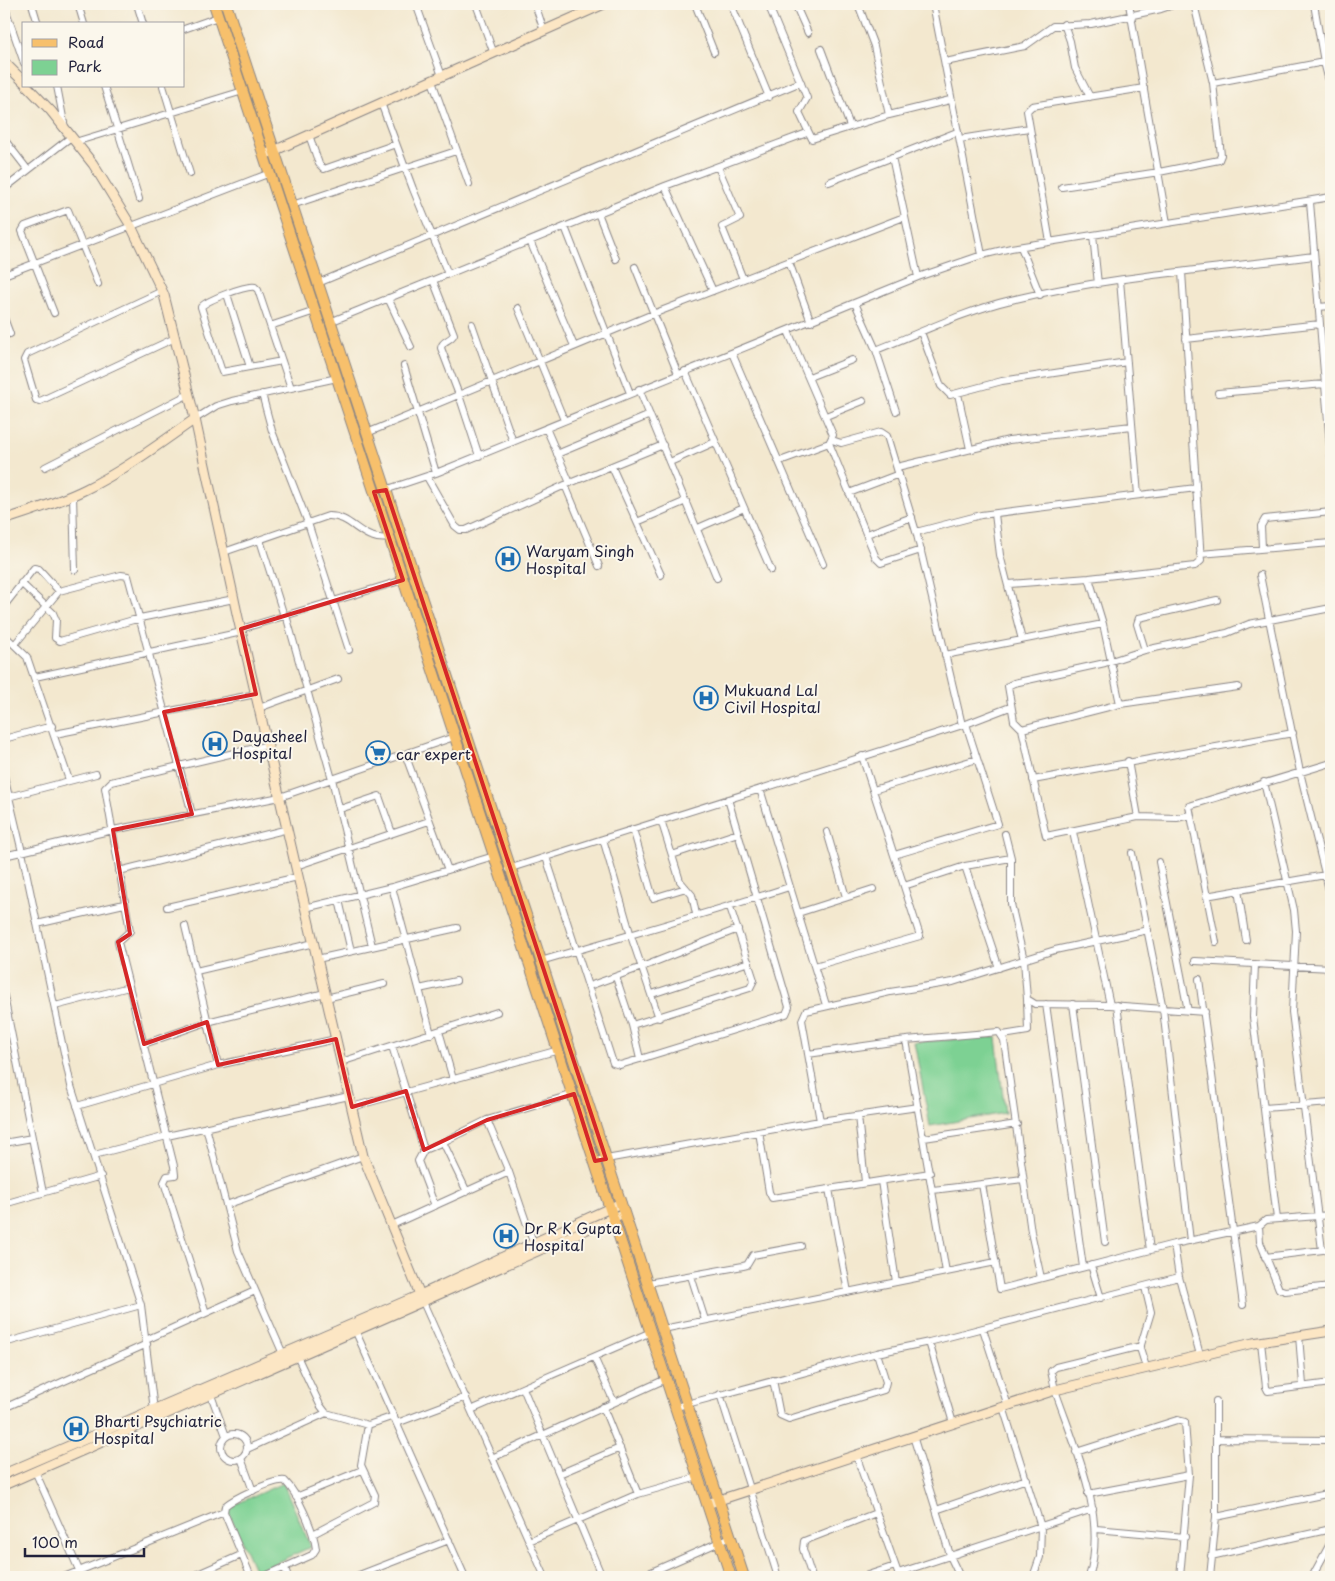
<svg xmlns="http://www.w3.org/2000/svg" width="1335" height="1581" viewBox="0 0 1335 1581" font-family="'Playpen Sans',sans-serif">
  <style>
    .green { fill: #7dd193; stroke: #507a67 }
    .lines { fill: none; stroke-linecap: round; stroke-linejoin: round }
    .street-casing { stroke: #8a8585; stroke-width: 8 }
    .secondary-casing { stroke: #8a8585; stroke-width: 11 }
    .primary-casing { stroke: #8a8585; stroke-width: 12 }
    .street { stroke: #fff; stroke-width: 6 }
    .secondary { stroke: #fce6c4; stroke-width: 9 }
    .primary { stroke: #f7c06c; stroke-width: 10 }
    .marked { fill: none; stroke: #d62828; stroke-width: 4; stroke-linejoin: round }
    .labels { text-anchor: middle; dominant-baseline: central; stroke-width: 4; stroke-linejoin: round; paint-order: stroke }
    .poi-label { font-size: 15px; fill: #22223b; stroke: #fbf7ec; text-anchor: start }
  </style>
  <rect width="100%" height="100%" fill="#fbf7ec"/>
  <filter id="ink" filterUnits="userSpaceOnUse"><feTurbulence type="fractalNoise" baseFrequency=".02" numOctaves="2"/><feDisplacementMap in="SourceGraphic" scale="10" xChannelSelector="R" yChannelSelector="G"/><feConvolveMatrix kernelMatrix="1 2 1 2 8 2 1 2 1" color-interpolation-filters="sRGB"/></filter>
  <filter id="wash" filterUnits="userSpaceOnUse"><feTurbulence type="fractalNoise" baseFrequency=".0096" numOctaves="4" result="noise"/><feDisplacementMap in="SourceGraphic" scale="20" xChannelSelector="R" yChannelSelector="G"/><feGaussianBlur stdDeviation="1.12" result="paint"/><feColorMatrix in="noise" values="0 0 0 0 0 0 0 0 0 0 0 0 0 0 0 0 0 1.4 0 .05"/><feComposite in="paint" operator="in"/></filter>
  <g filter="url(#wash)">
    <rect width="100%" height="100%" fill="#f3e8cf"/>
    <!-- green -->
    <path class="green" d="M 996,1037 L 1005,1113 L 930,1126 L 914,1042 Z
      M 283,1483 L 311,1547 L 255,1572 L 227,1508 Z"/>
  </g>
  <g filter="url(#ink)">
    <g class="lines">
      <!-- street casing -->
      <g class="street-casing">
        <path id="street" d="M 32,4 L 38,24
          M 78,4 L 84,24
          M 137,4 L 143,24
          M 416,4 L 442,76
          M 476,4 L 494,54
          M 535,4 L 544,31
          M 695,4 L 714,52
          M 731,4 L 769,97
          M 768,4 L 807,98 L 799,112 L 812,139 L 889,115 L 950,100
          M 795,4 L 808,33
          M 858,4 L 874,46 L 889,115
          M 933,4 L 982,255
          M 1129,4 L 1167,223
          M 1314,4 L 1324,62 L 1331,89
          M 4,5 L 24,63
          M 1064,24 L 1070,41 L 1075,68 L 1090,97
          M 184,29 L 218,17
          M 821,49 L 850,126
          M 945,62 L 1025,46 L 1053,26 L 1091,24 L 1161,9 L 1176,4
          M 432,81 L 469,184
          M 1213,83 L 1324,62
          M 57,86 L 65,128
          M 104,86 L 139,199
          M 163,86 L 190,174
          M 381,103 L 413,189 L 448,274
          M 309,135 L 319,164 L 324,169 L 396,144
          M 4,139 L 28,170
          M 960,139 L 1029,128
          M 75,142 L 243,91
          M 892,157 L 918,277
          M 718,167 L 740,218 L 722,227 L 743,279
          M 829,182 L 957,132
          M 665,186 L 713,291
          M 1062,187 L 1159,172 L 1219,160 L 1221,155 L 1213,83 L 1194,4
          M 4,189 L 71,137
          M 1310,202 L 1331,458
          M 292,205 L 456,151
          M 598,213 L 616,259
          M 565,227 L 630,393
          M 1093,235 L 1098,284
          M 530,241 L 574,346
          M 1050,242 L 1027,111 L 1032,106 L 1144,88
          M 1021,247 L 1040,295
          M 789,262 L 811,322
          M 635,267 L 678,374
          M 4,275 L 270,173
          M 433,280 L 454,334 C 451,341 442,340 441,348 L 459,395 L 479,456
          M 1120,280 L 1138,495
          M 318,283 L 801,82
          M 162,291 L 27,354 L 24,360 L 36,400 L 40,401 L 175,338
          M 227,294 L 250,367
          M 388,298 L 411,347
          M 855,303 L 876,350 L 896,411
          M 1318,307 L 1331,306
          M 518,308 L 564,420
          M 54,313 L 22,231 L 25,226 L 68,210 L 98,284
          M 4,318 L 10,334
          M 330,322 L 665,186 L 807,133
          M 472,324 L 513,442
          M 270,326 L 315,311
          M 788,331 L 833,435 L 829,443 L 876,558 L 881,563 L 921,550
          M 921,332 L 941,386 L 950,395 L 1002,381 L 1127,362
          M 1186,339 L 1320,324
          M 876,350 C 920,333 964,311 1011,300 C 1110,276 1213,269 1314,256
          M 732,353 L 823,564
          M 1323,360 L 1331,359
          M 282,361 L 222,372 L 201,307 C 207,300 246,285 255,287 L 258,290 C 269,322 280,355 291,388
          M 404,366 L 436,473
          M 685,371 L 771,570
          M 809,377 L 852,360
          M 639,389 L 717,578
          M 1218,393 L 1325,384
          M 262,394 L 272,431 L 308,523 L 349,650
          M 958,394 L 970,449
          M 826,416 L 863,401
          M 195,419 L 216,406 L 232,401 L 337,378
          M 546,428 L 570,483
          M 367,433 L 653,314 L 904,217
          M 832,440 L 841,443 L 881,432 L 887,436 L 917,535 L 962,725
          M 557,454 L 650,415
          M 780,461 L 829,443
          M 670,462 L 715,442
          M 45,467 L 189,394
          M 612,467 L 661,575
          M 897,467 L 1009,440 L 1132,426
          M 427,477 L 455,526 L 460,530 L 466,530 L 565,485 L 663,445
          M 565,485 L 599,566
          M 385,490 L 436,473 L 918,277 L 982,255 L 1011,248 L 1331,197
          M 849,493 L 899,474
          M 73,495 L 75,570
          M 995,514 L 1000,555 L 1022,640
          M 637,522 L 686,501
          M 698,528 L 744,508
          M 916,532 L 981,515 L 1196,488
          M 867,534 L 912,517
          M 260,540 L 284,616
          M 1262,548 L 1261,526 L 1265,519 L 1331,512
          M 224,552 L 328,516 C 353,515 360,542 389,538
          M 1200,554 L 1331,543
          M 1260,575 L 1300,772 L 1331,898
          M 1089,578 L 1103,624 L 1120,704
          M 21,583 L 53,613 L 56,620 L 55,638 L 60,641 L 140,618 L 234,599
          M 1009,584 L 1089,578 L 1195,566 L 1201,561 L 1182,272
          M 4,606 L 34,568 L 39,569 L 59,591 L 121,575 L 128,576 L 192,814
          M 286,615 L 332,779 L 372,946
          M 241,629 L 403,580
          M 4,635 L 27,657 L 69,780
          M 15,644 L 59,591
          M 1145,650 L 1137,624 L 1139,618 L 1217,600
          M 945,655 L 1103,624
          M 35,677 L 242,632
          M 259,708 L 338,679
          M 1022,729 L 1120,704 L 1238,687
          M 55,734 L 256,694
          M 4,739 L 52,726
          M 405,754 L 448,870
          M 1128,761 L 1138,817
          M 4,776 L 22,852 L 71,1086 L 141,1305 L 154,1410
          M 1033,780 L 1293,733
          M 1264,782 L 1294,910 L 1296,931 L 1292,1012 L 1322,1250
          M 760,789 L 826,1005
          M 873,790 L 977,759
          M 4,798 L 96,774
          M 340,809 L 379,796 L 392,833
          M 1190,815 L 1177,818 L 1138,817 L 1046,836 L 1022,729 L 1014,721 L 1008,686 L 1014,683 L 1105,663 L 1145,650 L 1227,633 L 1249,624 L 1331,608
          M 661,820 L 680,881 L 692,895 L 696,914
          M 633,829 L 653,898 L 686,888
          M 827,832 L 846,897
          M 1073,832 L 1110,1005
          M 1005,834 L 1011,858 L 1011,904 L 1024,960 L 1027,999 L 1035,1004 L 1110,1005 L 1205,1012
          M 603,839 L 631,936 L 659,1018
          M 1132,853 L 1163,1009 L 1190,1241
          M 672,855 L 738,833
          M 894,855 L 998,824 L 966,724
          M 4,856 L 113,830 L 280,797 L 454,737
          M 546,857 L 613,1063 L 620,1065 L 640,1059 L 786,1014 L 789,1007 L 728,799
          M 1159,862 L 1188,1011
          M 296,866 L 429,821
          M 965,866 L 999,968
          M 508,869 L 966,724 L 1010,707
          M 119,871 L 288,829
          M 904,886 L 965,866 L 1011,858
          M 392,887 L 431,1034
          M 1238,890 L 1246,940
          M 1206,896 L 1331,874
          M 339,900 L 351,951
          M 167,907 L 298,877
          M 305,908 L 392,887 L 494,856
          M 798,913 L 873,889
          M 37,924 L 124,904
          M 185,926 L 218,1065
          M 1216,942 L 1189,806 L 1331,763
          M 317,959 L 457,928
          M 541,961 C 624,936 707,914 789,887
          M 1195,961 L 1331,968
          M 1255,964 L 1253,1017 L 1277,1219
          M 815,966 L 920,936 L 862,756
          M 196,971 L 314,943
          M 616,977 L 632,1025 L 640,1059
          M 1199,979 L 1243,1305
          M 589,986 L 642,967 L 738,929
          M 419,989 L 456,981
          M 652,994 L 749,962
          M 4,996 L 43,1193
          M 326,998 L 384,984
          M 1046,1004 L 1083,1267
          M 1073,1004 L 1105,1242
          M 1117,1005 L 1150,1250
          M 55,1006 L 129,987
          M 632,1025 L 750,988 L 754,980 L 730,907
          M 439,1031 L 453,1079
          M 1003,1035 L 1028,1031 L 1027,999
          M 906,1040 L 946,1272
          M 144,1044 L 207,1022 L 325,993
          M 392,1046 L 424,1150
          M 808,1054 L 906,1040 L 999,1032 L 1004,1040 L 1031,1232 L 1041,1278
          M 341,1062 L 497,1012
          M 77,1106 L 218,1065 L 336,1039
          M 352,1107 L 559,1050
          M 1264,1108 L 1331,1103
          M 858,1116 L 865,1182
          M 487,1120 L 509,1172 L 533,1242
          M 820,1121 L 802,1020 L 806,1011 L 890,992 L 953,982 L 1055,950 L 1148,930
          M 206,1127 L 238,1251 L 283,1354
          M 759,1132 L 769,1192 L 772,1198 L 930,1173
          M 924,1138 L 1017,1124
          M 443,1142 L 487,1120 L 574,1094
          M 4,1143 L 32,1138
          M 94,1155 L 167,1136 L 349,1096
          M 595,1161 L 820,1121 L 918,1107
          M 881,1181 L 896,1282
          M 982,1184 L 1000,1289 L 1174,1244 L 1259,1226
          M 829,1189 L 848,1292
          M 933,1190 L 1023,1179
          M 4,1204 L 101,1176
          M 226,1205 L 363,1156
          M 435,1206 L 418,1161 L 424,1150 L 443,1142 L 467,1192
          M 1331,1215 L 1266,1220 L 1259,1226 L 1260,1242 L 1279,1289 L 1285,1291 L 1331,1286
          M 392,1225 L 509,1172
          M 1174,1244 L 1179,1277 L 1200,1355
          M 1265,1257 L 1331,1249
          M 1091,1265 L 1101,1298
          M 691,1276 L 705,1320
          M 648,1283 L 743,1266 L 747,1265 L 753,1255 L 801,1246
          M 1145,1287 L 1151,1312 L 1140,1348 L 1146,1367
          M 423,1302 L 545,1577
          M 206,1313 L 164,1182 L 167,1176 L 175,1175 L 174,1166 L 118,942 L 130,931 L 105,788 L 111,782 L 268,745
          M 663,1329 L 996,1262
          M 983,1329 L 1008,1406
          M 355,1330 L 465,1577
          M 1299,1336 L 1303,1385
          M 146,1340 L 255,1291
          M 929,1342 L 953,1423
          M 1261,1342 L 1266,1387 L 1268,1391 L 1331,1383
          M 4,1343 L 141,1305
          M 297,1356 L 320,1405 L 326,1413 L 368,1425 L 394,1416
          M 594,1357 L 614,1402
          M 773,1380 L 780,1415 L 789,1419 L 884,1390 L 886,1382 L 877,1353
          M 523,1388 L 602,1577
          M 720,1394 L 778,1577
          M 211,1395 L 226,1436
          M 603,1407 L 638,1494
          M 676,1407 L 877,1353 L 929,1342 L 1179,1277
          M 1003,1407 L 1041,1527 L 1040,1557 L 1033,1577
          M 4,1408 L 147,1344
          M 471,1410 L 651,1332
          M 397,1423 L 466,1397
          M221 1447a13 13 0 1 1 26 0a13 13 0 1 1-26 0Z
          M 913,1436 L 951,1558 L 960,1577
          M 1216,1439 L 1331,1440
          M 247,1449 L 326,1413
          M 1076,1452 L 1177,1420 L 1185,1422 L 1189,1475 L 1180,1577
          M 856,1455 L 899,1576
          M 241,1458 L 253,1491
          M 492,1458 L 666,1379
          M 35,1471 L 82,1577
          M 559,1474 L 620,1448
          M 1088,1494 L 1189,1475
          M 296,1497 L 362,1470
          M 936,1510 L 1027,1479
          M 1216,1517 L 1331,1493
          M 1096,1529 L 1185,1537
          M 313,1534 L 374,1502 L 375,1495 L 361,1465 L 368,1425
          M 529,1541 L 638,1494 L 698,1477
          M 1211,1556 L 1331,1529
          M 285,1568 L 288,1577
          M 898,1573 L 1093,1509
          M 64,1577 L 224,1512
          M 191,1577 L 241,1555
          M 251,1577 L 224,1512 L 225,1506 C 234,1498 274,1479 285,1481 C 298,1494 314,1531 316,1549 L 312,1555 L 263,1577
          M 354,1577 L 449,1540
          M 640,1577 L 731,1537
          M 812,1577 L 803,1549 L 804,1541 L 876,1513
          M 862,1577 L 895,1566
          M 1089,1577 C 1108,1516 1075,1448 1055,1390 L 1051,1371 L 1056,1367 L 1141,1346
          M 1210,1577 L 1216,1517 L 1216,1401
          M 1312,1577 L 1331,1542"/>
      </g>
      <!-- secondary casing -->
      <g class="secondary-casing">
        <path id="secondary" d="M 4,62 L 24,82
          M 27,86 L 51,111 L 93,164 L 131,226 L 164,295 L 195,419 L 238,618 L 363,1156 L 423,1302
          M 269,153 L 604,4
          M 4,520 C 31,511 60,502 86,489 C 125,470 159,444 195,419
          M 4,1474 L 420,1295 L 621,1203
          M 4,1485 L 624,1213
          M 707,1504 L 1055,1390 L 1253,1343 L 1331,1331"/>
      </g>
      <!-- primary casing -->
      <g class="primary-casing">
        <path id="primary" d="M 214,4 C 388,528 559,1053 731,1577
          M 226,4 L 744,1577"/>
      </g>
      <!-- street -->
      <use href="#street" class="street"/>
      <!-- secondary -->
      <use href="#secondary" class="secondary"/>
      <!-- primary -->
      <use href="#primary" class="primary"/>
    </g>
  </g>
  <!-- marked area -->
  <path class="marked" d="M 386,490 L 606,1159 L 595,1161 L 574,1094 L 487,1120 L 424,1150 L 406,1091 L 352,1107 L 336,1039 L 218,1065 L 207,1022 L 144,1044 L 118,942 L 130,934 L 113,830 L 192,814 L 164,712 L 256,694 L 241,629 L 403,580 L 374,492 Z"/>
  <!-- icons -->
  <defs>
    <g id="hospital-ring" transform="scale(1.25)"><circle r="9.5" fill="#fbf7ec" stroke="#1f6fb2" stroke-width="1.5"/><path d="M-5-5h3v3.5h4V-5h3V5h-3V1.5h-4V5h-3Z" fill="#1f6fb2"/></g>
    <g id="supermarket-ring" transform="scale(1.25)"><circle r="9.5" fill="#fbf7ec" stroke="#1f6fb2" stroke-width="1.5"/><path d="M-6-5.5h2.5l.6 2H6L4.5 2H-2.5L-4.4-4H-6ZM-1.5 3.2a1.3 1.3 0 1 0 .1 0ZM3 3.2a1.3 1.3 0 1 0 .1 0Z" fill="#1f6fb2"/></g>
  </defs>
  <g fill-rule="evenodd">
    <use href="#hospital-ring" x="508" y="559"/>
    <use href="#hospital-ring" x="706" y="698"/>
    <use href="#hospital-ring" x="215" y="744"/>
    <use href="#supermarket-ring" x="378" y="753"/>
    <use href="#hospital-ring" x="506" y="1236"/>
    <use href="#hospital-ring" x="76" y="1429"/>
  </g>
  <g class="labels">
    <!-- poi labels -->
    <g class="poi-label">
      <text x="526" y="550">Waryam Singh<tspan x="526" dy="17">Hospital</tspan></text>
      <text x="724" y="689">Mukuand Lal<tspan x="724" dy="17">Civil Hospital</tspan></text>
      <text x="232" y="735">Dayasheel<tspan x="232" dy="17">Hospital</tspan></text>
      <text x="396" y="753">car expert</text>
      <text x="524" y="1227">Dr R K Gupta<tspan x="524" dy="17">Hospital</tspan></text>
      <text x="94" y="1420">Bharti Psychiatric<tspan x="94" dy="17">Hospital</tspan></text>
    </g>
  </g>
  <!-- margin -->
  <rect width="1335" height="1581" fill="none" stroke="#fbf7ec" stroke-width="20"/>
  <!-- legend -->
  <rect x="22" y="22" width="162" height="65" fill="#fbf7ec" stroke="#a4a2a5"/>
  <rect x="32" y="39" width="25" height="8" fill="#f7c06c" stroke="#a4a2a5"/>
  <text x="68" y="48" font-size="15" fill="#22223b">Road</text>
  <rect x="32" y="60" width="25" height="15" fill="#7dd193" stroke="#a4a2a5"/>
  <text x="68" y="72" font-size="15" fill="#22223b">Park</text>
  <!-- scale -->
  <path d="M25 1548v8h119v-8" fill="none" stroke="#22223b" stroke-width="2.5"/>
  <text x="32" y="1548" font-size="15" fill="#22223b" stroke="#fbf7ec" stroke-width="4" paint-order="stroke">100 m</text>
</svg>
